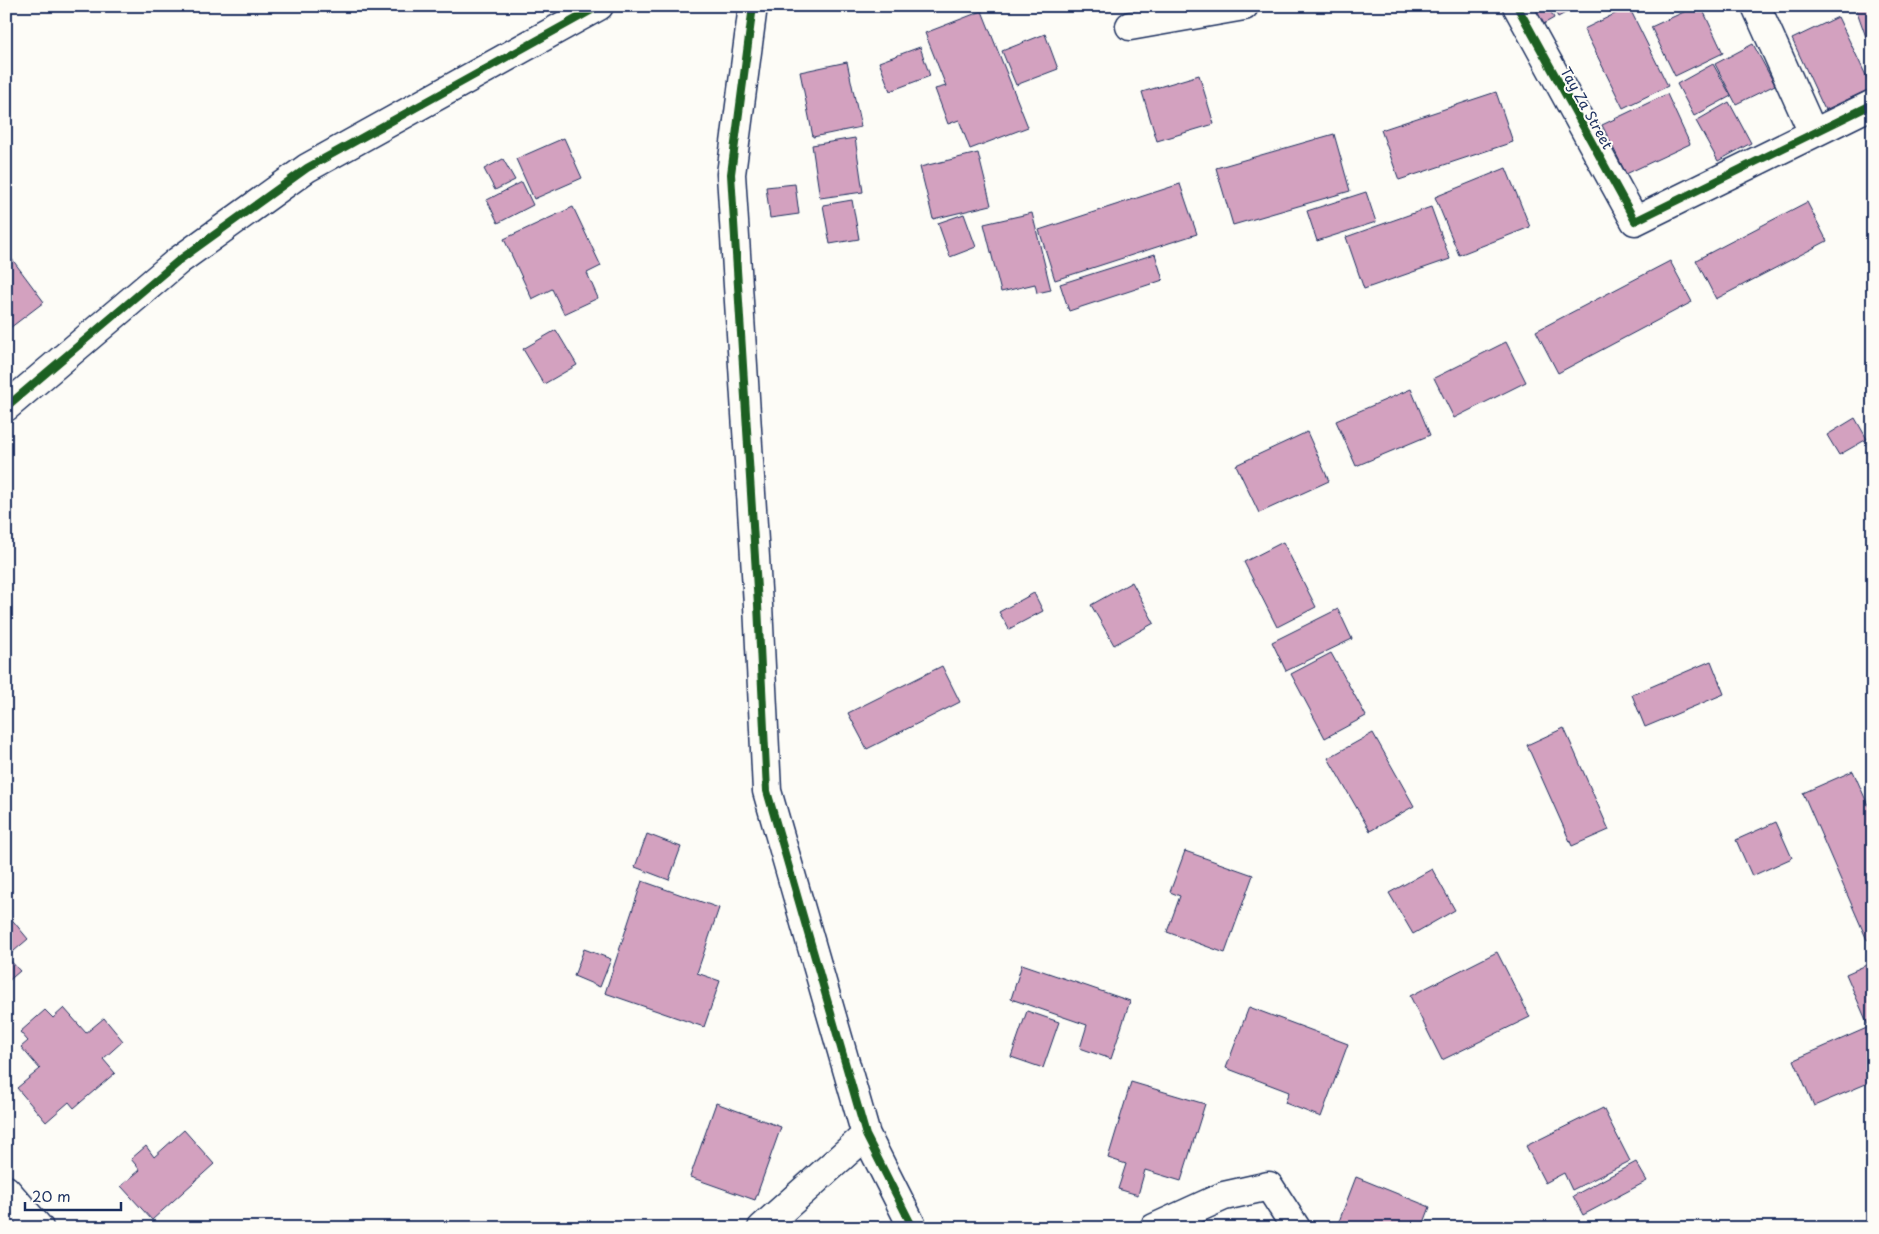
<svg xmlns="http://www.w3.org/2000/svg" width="1879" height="1234" viewBox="0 0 1879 1234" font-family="'Playpen Sans',sans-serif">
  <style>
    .building { fill: #d3a1bf; stroke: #1b2f5e }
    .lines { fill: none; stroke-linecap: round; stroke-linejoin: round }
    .minor-casing { stroke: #1b2f5e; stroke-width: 31 }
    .minor { stroke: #fdfcf7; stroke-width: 28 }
    .cycleway-casing { stroke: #fdfcf7; stroke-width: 11 }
    .cycleway { stroke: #1b5e20; stroke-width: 8 }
    .labels { text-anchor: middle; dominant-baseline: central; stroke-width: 4; stroke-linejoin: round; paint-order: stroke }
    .street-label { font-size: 14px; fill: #1b2f5e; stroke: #fdfcf7 }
  </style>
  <rect width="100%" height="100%" fill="#fdfcf7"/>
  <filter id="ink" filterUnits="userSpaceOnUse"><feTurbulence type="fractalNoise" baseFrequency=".02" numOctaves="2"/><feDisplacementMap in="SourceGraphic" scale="10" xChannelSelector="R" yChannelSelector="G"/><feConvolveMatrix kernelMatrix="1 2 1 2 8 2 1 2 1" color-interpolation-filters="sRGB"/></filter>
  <g filter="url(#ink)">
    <!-- building -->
    <path class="building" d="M 1530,6 L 1548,6 L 1554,18 L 1540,26 Z
      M 1552,6 L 1578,6 L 1558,17 Z
      M 1697,6 L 1701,6 L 1723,53 L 1675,76 L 1651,27 Z
      M 1855,6 L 1873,6 L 1873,34 L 1866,37 Z
      M 1629,7 L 1668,86 L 1623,108 L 1584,29 Z
      M 982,11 L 1028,127 L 970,149 L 959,120 L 948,124 L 935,89 L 946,86 L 925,33 Z
      M 1838,17 L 1872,88 L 1825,110 L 1792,39 Z
      M 1045,34 L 1058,69 L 1016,85 L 1002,51 Z
      M 1753,44 L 1775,85 L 1736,104 L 1715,64 Z
      M 920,47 L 930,76 L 890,91 L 879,62 Z
      M 847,62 L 861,127 L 813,137 L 800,72 Z
      M 1713,64 L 1731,96 L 1694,116 L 1677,84 Z
      M 1199,75 L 1214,124 L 1157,141 L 1142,92 Z
      M 1496,92 L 1513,142 L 1399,180 L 1381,130 Z
      M 1667,94 L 1690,144 L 1626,174 L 1602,125 Z
      M 1729,102 L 1751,143 L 1718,161 L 1696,121 Z
      M 1334,134 L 1350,191 L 1233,225 L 1216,168 Z
      M 564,138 L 582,178 L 534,199 L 516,159 Z
      M 855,138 L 863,192 L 820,198 L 812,145 Z
      M 978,153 L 991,205 L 933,219 L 920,167 Z
      M 503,159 L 515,180 L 495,190 L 484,169 Z
      M 1506,168 L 1530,227 L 1459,255 L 1435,197 Z
      M 522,182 L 533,205 L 498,223 L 487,200 Z
      M 795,184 L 799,214 L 770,218 L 766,187 Z
      M 1180,184 L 1197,234 L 1055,280 L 1039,230 Z
      M 1366,192 L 1376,222 L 1317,241 L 1307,211 Z
      M 852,200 L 859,239 L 830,244 L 823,205 Z
      M 1807,202 L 1827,241 L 1716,299 L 1696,260 Z
      M 573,207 L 601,266 L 587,273 L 598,298 L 564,314 L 552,289 L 532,299 L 504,239 Z
      M 1431,207 L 1450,259 L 1364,289 L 1346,237 Z
      M 1032,213 L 1051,290 L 1037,293 L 1035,284 L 1001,292 L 984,224 Z
      M 964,214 L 976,247 L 950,257 L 938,223 Z
      M 6,251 L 44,302 L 6,331 Z
      M 1155,254 L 1163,280 L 1069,311 L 1060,284 Z
      M 1670,261 L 1692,302 L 1558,373 L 1536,331 Z
      M 556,330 L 577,365 L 544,384 L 523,349 Z
      M 1506,342 L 1526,382 L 1454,418 L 1434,378 Z
      M 1411,389 L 1430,435 L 1356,466 L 1336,421 Z
      M 1855,418 L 1867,439 L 1839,455 L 1827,435 Z
      M 1307,432 L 1329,481 L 1259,513 L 1236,465 Z
      M 1283,542 L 1316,607 L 1277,627 L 1244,562 Z
      M 1132,582 L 1154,623 L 1114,645 L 1091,605 Z
      M 1034,593 L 1043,611 L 1009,629 L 999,612 Z
      M 1338,609 L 1352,639 L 1286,671 L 1272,642 Z
      M 1331,653 L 1366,716 L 1325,738 L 1291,674 Z
      M 1711,661 L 1724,694 L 1645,727 L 1632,695 Z
      M 942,666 L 960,702 L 867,749 L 848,713 Z
      M 1564,728 L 1609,830 L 1572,846 L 1527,745 Z
      M 1373,733 L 1414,806 L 1370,831 L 1328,758 Z
      M 1853,771 L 1873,816 L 1873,937 L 1867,940 L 1803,793 Z
      M 1776,822 L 1792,858 L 1752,876 L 1736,840 Z
      M 647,834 L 681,847 L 669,880 L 635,867 Z
      M 1185,851 L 1253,875 L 1225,953 L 1167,932 L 1180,896 L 1170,892 Z
      M 1432,869 L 1455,910 L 1413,934 L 1389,893 Z
      M 642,881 L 719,908 L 697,973 L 720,981 L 704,1027 L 605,993 Z
      M 9,916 L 28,939 L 7,957 L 20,971 L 6,983 L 6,919 Z
      M 584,949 L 611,959 L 600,987 L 574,976 Z
      M 1497,952 L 1530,1017 L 1442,1060 L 1410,996 Z
      M 1871,963 L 1873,967 L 1873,1081 L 1814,1106 L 1794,1060 L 1869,1027 L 1846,974 Z
      M 1022,964 L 1130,1001 L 1111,1059 L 1080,1048 L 1087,1025 L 1011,999 Z
      M 1249,1007 L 1348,1044 L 1321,1117 L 1285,1103 L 1289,1092 L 1226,1068 Z
      M 64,1008 L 86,1033 L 104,1018 L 123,1041 L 103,1059 L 115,1073 L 74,1108 L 69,1102 L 46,1122 L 17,1088 L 40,1069 L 21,1047 L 28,1041 L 20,1032 L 45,1010 L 53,1018 Z
      M 1027,1011 L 1059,1022 L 1043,1068 L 1011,1057 Z
      M 1131,1082 L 1205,1104 L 1181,1181 L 1145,1170 L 1138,1195 L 1118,1189 L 1126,1164 L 1108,1158 Z
      M 716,1103 L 781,1127 L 755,1200 L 690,1177 Z
      M 1603,1108 L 1630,1161 L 1572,1190 L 1564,1173 L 1545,1183 L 1526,1146 Z
      M 184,1130 L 214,1164 L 152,1220 L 121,1186 L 140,1170 L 131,1159 L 146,1146 L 154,1157 Z
      M 1636,1162 L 1647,1181 L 1583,1215 L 1573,1196 Z
      M 1356,1177 L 1430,1207 L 1422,1228 L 1347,1228 L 1338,1224 Z"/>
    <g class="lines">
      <!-- minor casing -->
      <g class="minor-casing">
        <path id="minor" d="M 753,6 L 731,174 L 758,605 L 767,791 L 866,1135 L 913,1228
          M 1517,6 L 1635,221 L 1873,104
          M 1756,6 L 1813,133
          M 1130,26 L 1244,6
          M 6,407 L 178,261 L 307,168 L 599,6
          M 6,1190 L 39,1228
          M 762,1228 L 866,1135
          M 1154,1228 L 1224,1196 L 1269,1186 L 1296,1228"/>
      </g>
      <!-- minor -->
      <use href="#minor" class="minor"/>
      <!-- cycleway casing -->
      <g class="cycleway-casing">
        <path id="cycleway" d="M 753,6 L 731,174 L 758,605 L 767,791 L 866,1135 L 913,1228
          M 1517,6 L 1635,221 L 1873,104
          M 6,407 L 178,261 L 307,168 L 599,6"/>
      </g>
      <!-- cycleway -->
      <use href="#cycleway" class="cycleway"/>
    </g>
  </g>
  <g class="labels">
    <!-- street labels -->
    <g class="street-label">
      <text transform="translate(1587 108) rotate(61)">Tay Za Street</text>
    </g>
  </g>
  <!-- margin -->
  <rect width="1879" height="1234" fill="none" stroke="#fdfcf7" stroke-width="25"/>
  <rect x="12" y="12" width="1854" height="1209" fill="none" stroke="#1b2f5e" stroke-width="2" filter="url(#ink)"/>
  <!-- scale -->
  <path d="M25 1202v8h96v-8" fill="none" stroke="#1b2f5e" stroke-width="2.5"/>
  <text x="32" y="1202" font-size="15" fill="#1b2f5e" stroke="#fdfcf7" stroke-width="4" paint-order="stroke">20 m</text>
</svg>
